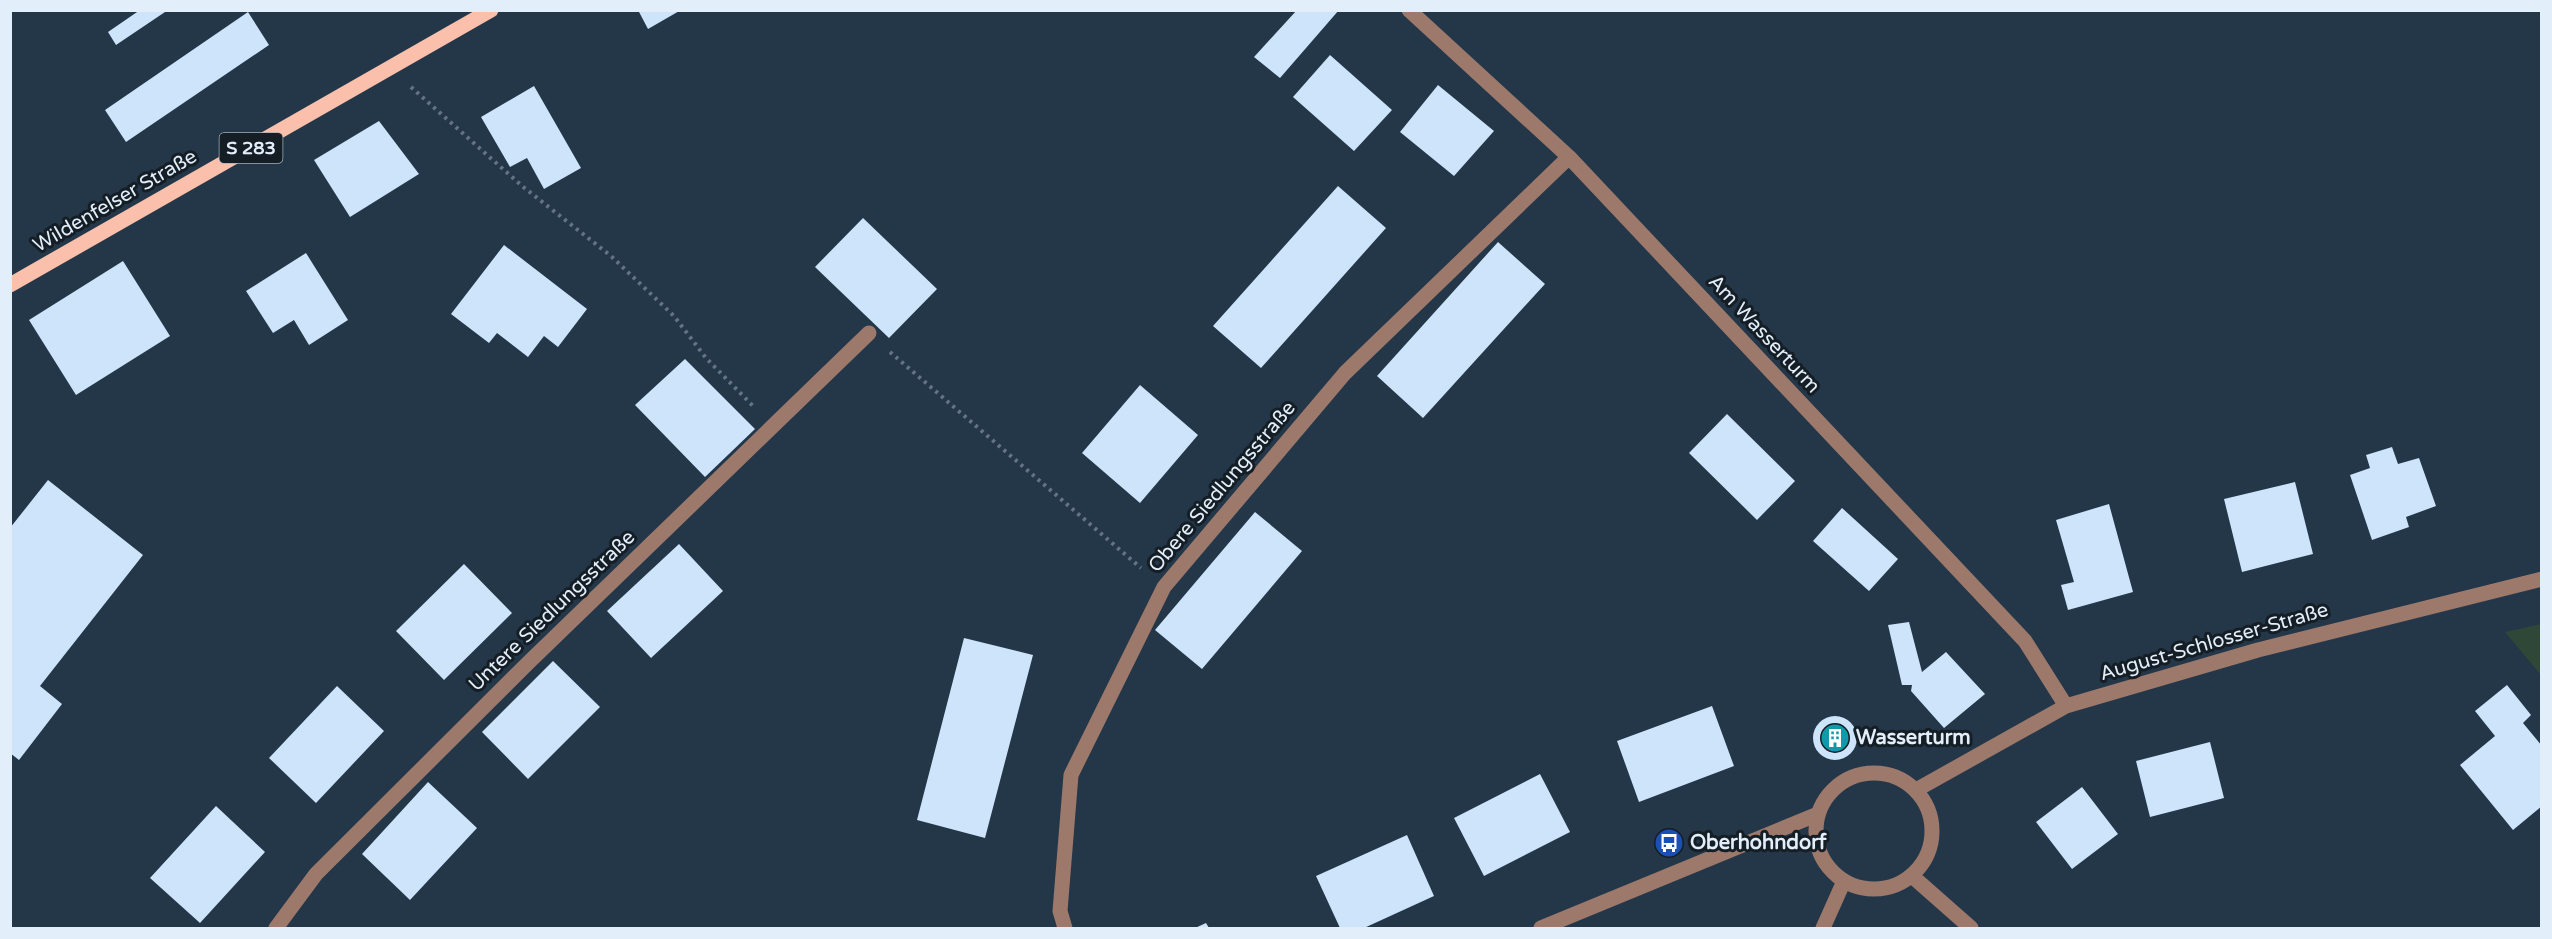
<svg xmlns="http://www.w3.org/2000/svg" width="2552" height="939" viewBox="0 0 2552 939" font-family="'Varela Round',sans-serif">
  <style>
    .green { fill: #2e4736 }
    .building { fill: #cde4fa }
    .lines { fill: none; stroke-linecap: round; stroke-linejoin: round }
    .path { stroke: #637484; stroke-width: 4; stroke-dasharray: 3 4.5; stroke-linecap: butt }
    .minor { stroke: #9d796c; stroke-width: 15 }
    .major { stroke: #fbc0ab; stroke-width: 15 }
    .labels { text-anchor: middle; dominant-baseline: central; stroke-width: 6; stroke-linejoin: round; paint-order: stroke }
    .shield { fill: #151d25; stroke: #a4afba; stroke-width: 1.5 }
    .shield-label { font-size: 18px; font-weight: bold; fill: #e2eefa }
    .street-label { font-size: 20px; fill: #e2eefa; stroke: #151d25 }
    .poi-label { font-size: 20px; font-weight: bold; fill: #e2eefa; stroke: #151d25; text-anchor: start }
  </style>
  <rect width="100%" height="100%" fill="#233749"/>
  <!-- green -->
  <path class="green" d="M 2541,624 L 2542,624 L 2541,675 L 2505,632 Z"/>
  <!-- building -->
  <path class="building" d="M 140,10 L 168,10 L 116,45 L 108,32 Z
    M 638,10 L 681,10 L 648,29 Z
    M 1297,10 L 1339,10 L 1280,78 L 1254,57 Z
    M 248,12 L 269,45 L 126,142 L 105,110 Z
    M 1330,55 L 1392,110 L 1354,151 L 1293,97 Z
    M 1438,85 L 1494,131 L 1454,176 L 1400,132 Z
    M 534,86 L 581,168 L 544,189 L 527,158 L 510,167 L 481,117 Z
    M 379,121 L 419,174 L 350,217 L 314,160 Z
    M 1338,186 L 1386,228 L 1261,368 L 1213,326 Z
    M 863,218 L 937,289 L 889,338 L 815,267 Z
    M 1498,242 L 1545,284 L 1423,418 L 1377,376 Z
    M 504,245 L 587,309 L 558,347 L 544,336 L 528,357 L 497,333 L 489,343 L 451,314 Z
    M 306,253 L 348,320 L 309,345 L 294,320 L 273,333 L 246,291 Z
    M 123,261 L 170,336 L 76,395 L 29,320 Z
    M 685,359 L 755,429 L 705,477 L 635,405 Z
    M 1140,385 L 1198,435 L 1140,503 L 1082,453 Z
    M 1727,414 L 1795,481 L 1757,520 L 1689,453 Z
    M 2392,447 L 2398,464 L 2419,458 L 2436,506 L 2406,517 L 2409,527 L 2372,540 L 2350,475 L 2370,468 L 2366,455 Z
    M 48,480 L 143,555 L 40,686 L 62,704 L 19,760 L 10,753 L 10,528 Z
    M 2295,482 L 2313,554 L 2242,572 L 2224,499 Z
    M 2109,504 L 2133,592 L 2068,610 L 2061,585 L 2074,582 L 2056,520 Z
    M 1842,508 L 1898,559 L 1869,591 L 1813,541 Z
    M 1255,512 L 1302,551 L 1202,669 L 1155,630 Z
    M 679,544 L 723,591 L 651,658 L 607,611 Z
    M 464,564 L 512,613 L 444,680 L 396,631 Z
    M 1909,622 L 1922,672 L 1946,652 L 1985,694 L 1944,728 L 1911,691 L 1912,685 L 1902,685 L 1888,625 Z
    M 964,638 L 1033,655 L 985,838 L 917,820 Z
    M 553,661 L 600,707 L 528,779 L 482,732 Z
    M 2507,685 L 2531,715 L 2523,723 L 2542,746 L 2542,806 L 2513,830 L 2460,765 L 2495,736 L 2475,711 Z
    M 337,686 L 384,731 L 316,803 L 269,758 Z
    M 1712,706 L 1734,766 L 1639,802 L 1617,741 Z
    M1813 738a22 22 0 1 1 44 0a22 22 0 1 1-44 0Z
    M 2210,742 L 2224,798 L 2150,817 L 2136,761 Z
    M 1540,774 L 1570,832 L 1484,876 L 1454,818 Z
    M 428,782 L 477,828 L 410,900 L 362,854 Z
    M 2082,787 L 2118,834 L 2072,869 L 2036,822 Z
    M 216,806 L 265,852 L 200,923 L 150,878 Z
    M 1407,835 L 1434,896 L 1364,928 L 1340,928 L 1316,876 Z
    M 1206,923 L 1209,928 L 1195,928 Z"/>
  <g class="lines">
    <!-- path -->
    <path class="path" d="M 411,87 L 522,186 L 611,256 L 674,316 L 706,358 L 753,406
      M 890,352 L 1141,568"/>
    <!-- minor -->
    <path class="minor" d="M 1409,10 L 1569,157 L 2025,641 L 2066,706
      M1816 831a58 58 0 1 1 116 0a58 58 0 1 1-116 0Z
      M 1916,790 L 2066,706 L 2258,650 L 2542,579
      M 1912,876 L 1971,928
      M 276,928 L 316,874 L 528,663 L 869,333
      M 1065,928 L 1060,911 L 1071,775 L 1164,587 L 1345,373 L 1569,157
      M 1541,928 L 1818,814
      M 1823,928 L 1844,881"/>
    <!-- major -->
    <path class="major" d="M 10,285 L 491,10"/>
  </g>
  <!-- icons -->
  <defs>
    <g id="building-disc" transform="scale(1.5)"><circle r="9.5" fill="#0f9aa8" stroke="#151d25"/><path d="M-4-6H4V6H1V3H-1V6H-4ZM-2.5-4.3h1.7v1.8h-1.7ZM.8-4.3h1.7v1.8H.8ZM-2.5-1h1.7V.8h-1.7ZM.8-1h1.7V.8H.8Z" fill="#fff"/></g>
    <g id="bus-disc" transform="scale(1.5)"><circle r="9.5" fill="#1a4fb4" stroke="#151d25"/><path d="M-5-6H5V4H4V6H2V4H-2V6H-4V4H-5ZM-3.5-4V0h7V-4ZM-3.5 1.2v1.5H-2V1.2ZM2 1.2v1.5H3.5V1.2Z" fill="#fff"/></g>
  </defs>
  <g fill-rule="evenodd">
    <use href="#building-disc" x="1835" y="738"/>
    <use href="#bus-disc" x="1669" y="843"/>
  </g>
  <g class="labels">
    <!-- shield labels -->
    <rect class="shield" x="219.5" y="133" width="63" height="30" rx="4.5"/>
    <g class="shield-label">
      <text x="251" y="148">S 283</text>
    </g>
    <!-- street labels -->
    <g class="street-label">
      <text transform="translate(115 201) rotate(-30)">Wildenfelser Straße</text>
      <text transform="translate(1764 334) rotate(47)">Am Wasserturm</text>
      <text transform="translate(1222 487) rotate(-50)">Obere Siedlungsstraße</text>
      <text transform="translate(552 611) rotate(-44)">Untere Siedlungsstraße</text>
      <text transform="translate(2214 642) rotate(-16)">August-Schlosser-Straße</text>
    </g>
    <!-- poi labels -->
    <g class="poi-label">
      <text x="1856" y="738">Wasserturm</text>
      <text x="1690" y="843">Oberhohndorf</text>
    </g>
  </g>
  <!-- border -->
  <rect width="2552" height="939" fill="none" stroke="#e2eefa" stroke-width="24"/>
</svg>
